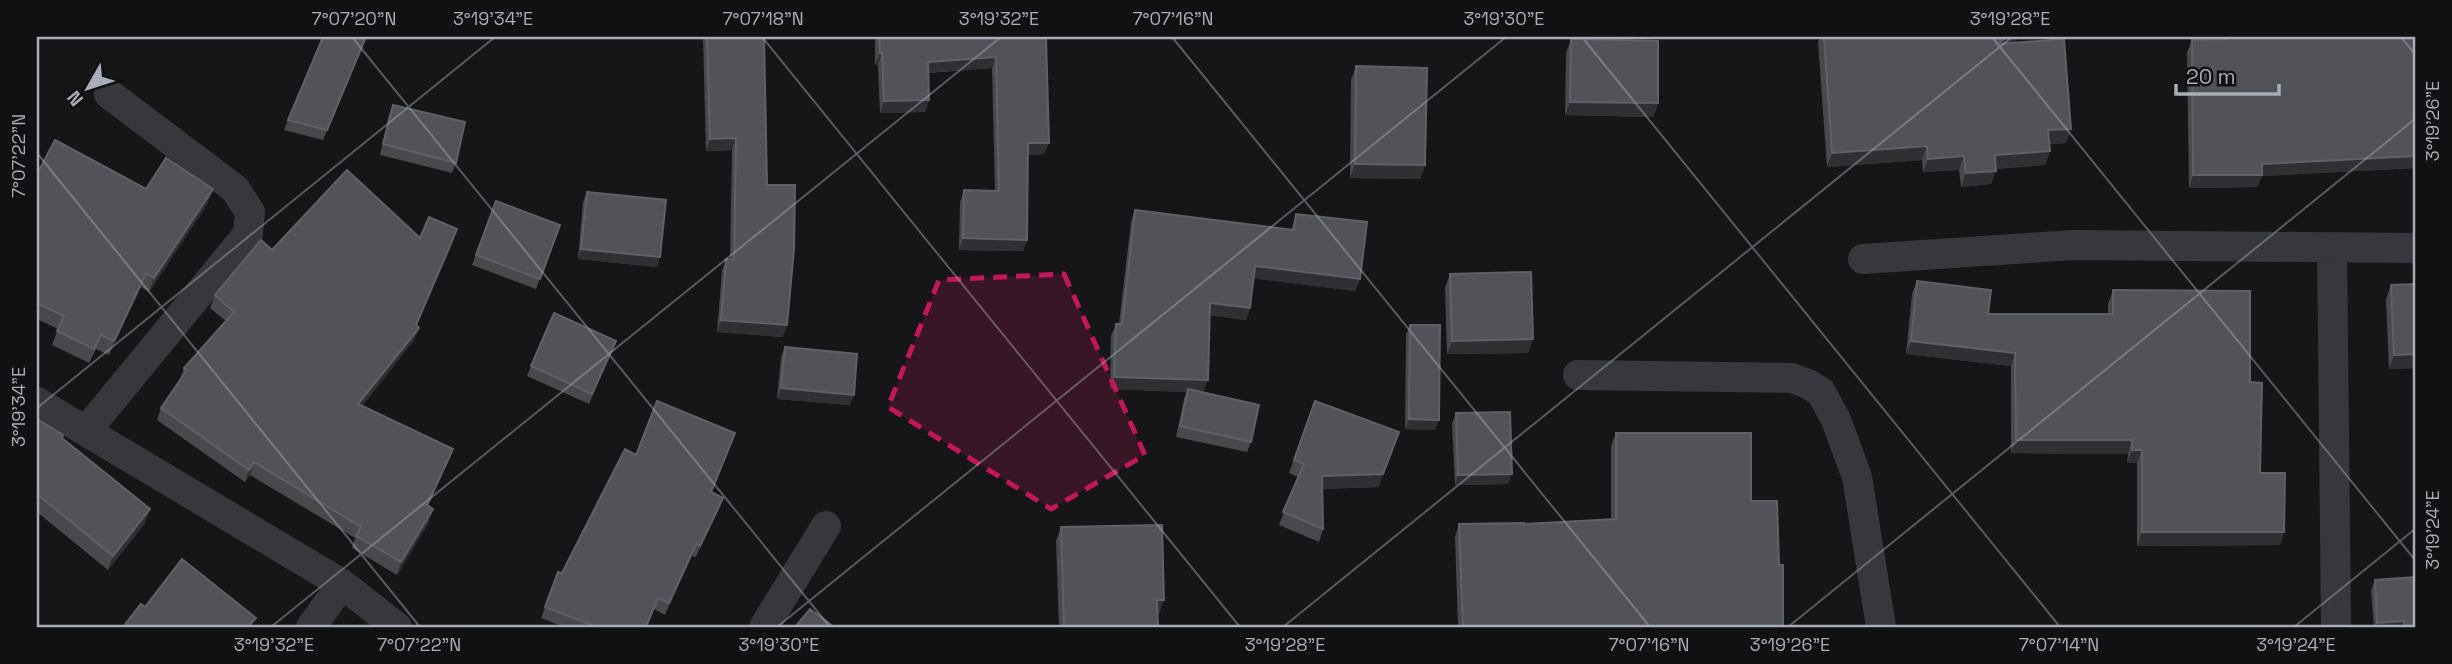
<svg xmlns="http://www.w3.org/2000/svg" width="2452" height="664" viewBox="0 0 2452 664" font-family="'Space Grotesk',sans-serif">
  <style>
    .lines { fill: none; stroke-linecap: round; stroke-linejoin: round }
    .street { stroke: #37383d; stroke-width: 30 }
    .wall { fill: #47494d }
    .shaded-wall { fill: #2f3033 }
    .building { fill: #525359; stroke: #5f6168; stroke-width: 2 }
    .marked { fill: #c2185b; fill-opacity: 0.2; stroke: #c2185b; stroke-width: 5; stroke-dasharray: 14 9; stroke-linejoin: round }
    .ticks { fill: none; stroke: #a8adb8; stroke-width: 2; stroke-opacity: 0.45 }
    .neatline { fill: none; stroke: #a8adb8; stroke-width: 2.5 }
    .ticks-label { font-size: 18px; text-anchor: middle; fill: #a8adb8 }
  </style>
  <rect width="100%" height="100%" fill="#161618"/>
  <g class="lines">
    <!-- street -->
    <path class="street" d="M 2332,248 L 2336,627
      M 1863,259 L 2073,245 L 2415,248
      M 1578,375 L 1792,378 L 1808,384 L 1821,392 L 1836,420 L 1857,477 L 1881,627
      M 37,402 L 342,584 L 397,627
      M 86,431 L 248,234 L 250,212 L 235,189 L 109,94
      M 311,627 L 342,584
      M 764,627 L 826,526"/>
  </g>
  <!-- wall -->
  <path class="wall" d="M 366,37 L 323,140 L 284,130 L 288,120 Z
    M 703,37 L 764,37 L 767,185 L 783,337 L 717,332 L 722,271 L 726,259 L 730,260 L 732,150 L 706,151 Z
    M 875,37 L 1046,37 L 1044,154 L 1028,155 L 1027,240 L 1023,251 L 959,250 L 960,202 L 964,190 L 995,191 L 992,68 L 928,73 L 929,100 L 925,112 L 880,113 L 878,65 L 875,65 Z
    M 1820,37 L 2021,37 L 2012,43 L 2071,129 L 2066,143 L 2050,144 L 2050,151 L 2045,165 L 1996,169 L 1991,184 L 1961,187 L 1959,170 L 1923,172 L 1922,160 L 1827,167 L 1818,42 Z
    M 2221,37 L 2415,37 L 2415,168 L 2262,176 L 2257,187 L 2189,188 L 2187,52 L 2192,40 L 2221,39 Z
    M 1571,39 L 1658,103 L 1653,117 L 1565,115 L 1566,53 Z
    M 1356,66 L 1425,165 L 1420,179 L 1350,178 L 1351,80 Z
    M 393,105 L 456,163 L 452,173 L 380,155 L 389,115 Z
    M 37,174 L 146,189 L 208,203 L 149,292 L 141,287 L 109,355 L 96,349 L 89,363 L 52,345 L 58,329 L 37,319 Z
    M 587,192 L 657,267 L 578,259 L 583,202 Z
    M 496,201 L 560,225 L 536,289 L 472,265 Z
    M 1135,210 L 1291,230 L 1296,214 L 1360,279 L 1355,291 L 1253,278 L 1250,308 L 1246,320 L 1210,315 L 1203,393 L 1251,442 L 1247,452 L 1176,437 L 1184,399 L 1187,392 L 1110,389 L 1111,336 L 1116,324 L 1119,324 L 1131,222 Z
    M 420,238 L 453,242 L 416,326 L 419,328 L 414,340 L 362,406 L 448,462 L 428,506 L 429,522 L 397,575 L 352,548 L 355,538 L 250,475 L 245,482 L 157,420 L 161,408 L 180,379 L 184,368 L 226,321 L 210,308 L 215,295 L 272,250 Z
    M 1450,274 L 1533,339 L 1528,353 L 1447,354 L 1445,288 Z
    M 1917,281 L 1988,314 L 2108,314 L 2108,304 L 2113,290 L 2250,382 L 2260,473 L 2284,532 L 2280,545 L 2137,546 L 2137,463 L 2127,463 L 2128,454 L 2011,453 L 2011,366 L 1906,354 L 1912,294 Z
    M 2415,284 L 2415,502 L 2414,502 L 2415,368 L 2389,369 L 2386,299 L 2391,285 Z
    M 1410,325 L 1435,430 L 1405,429 L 1406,335 Z
    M 616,341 L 589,404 L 527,376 L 531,366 Z
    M 785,347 L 850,405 L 777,399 L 781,357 Z
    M 1315,401 L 1379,487 L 1322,489 L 1323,529 L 1319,542 L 1279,525 L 1298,477 L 1289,473 Z
    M 1456,413 L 1508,484 L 1455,485 L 1452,423 Z
    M 37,419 L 62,438 L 145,523 L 108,570 L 37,512 Z
    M 1616,433 L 1751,501 L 1779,565 L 1783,627 L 1458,627 L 1455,537 L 1459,524 L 1524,524 L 1611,519 L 1611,446 Z
    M 712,492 L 719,509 L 696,557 L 692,556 L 665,615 L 654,609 L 646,627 L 564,627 L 541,618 L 558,572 L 562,573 Z
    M 1061,527 L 1164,600 L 1158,614 L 1158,627 L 1059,627 L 1056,541 Z
    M 2375,580 L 2415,627 L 2374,627 L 2371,590 Z"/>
  <!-- shaded-wall -->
  <path class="shaded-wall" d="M 2007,37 L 2021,37 L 1992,58 L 1997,44 Z
    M 880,53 L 882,53 L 878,65 L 875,65 Z
    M 996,57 L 992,68 L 924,73 L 928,62 Z
    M 929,100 L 925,112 L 880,113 L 884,101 Z
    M 1570,102 L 1658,103 L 1653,117 L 1565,115 Z
    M 2071,129 L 2066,143 L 2043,144 L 2048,130 Z
    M 736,138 L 732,150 L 706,151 L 710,139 Z
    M 1028,143 L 1049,143 L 1044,154 L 1024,155 Z
    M 1927,146 L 1922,160 L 1827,167 L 1832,153 Z
    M 2050,151 L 2045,165 L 1990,169 L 1995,155 Z
    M 1964,156 L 1959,170 L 1923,172 L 1928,159 Z
    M 2415,156 L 2415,168 L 2262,176 L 2257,187 L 2189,188 L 2193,175 L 2262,164 Z
    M 1355,164 L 1425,165 L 1420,179 L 1350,178 Z
    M 1996,171 L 1991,184 L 1961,187 L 1966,173 Z
    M 213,189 L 208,203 L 149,292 L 154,278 Z
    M 457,229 L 453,242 L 411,338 L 416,325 Z
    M 963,238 L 1027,240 L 1023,251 L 959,250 Z
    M 581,249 L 660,257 L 657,267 L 578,259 Z
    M 1255,266 L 1360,279 L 1355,291 L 1251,278 Z
    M 146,273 L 141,287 L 109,355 L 114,341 Z
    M 1210,303 L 1250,308 L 1246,320 L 1206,315 Z
    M 721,320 L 787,325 L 783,337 L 717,332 Z
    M 419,328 L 414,340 L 353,417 L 358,404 Z
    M 1533,339 L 1528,353 L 1447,354 L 1452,341 Z
    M 1911,341 L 2015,353 L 2011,366 L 1906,354 Z
    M 2415,354 L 2415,368 L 2389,369 L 2394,355 Z
    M 1114,377 L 1208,380 L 1203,393 L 1110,389 Z
    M 781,388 L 854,395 L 850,405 L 777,399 Z
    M 1409,419 L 1439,420 L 1435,430 L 1405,429 Z
    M 2016,440 L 2132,440 L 2128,454 L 2011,453 Z
    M 453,449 L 448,462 L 422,518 L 427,505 Z
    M 2132,450 L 2142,450 L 2137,463 L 2127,463 Z
    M 254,462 L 250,475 L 245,482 L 249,470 Z
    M 1383,474 L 1379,487 L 1317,489 L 1322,476 Z
    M 1512,474 L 1508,484 L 1455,485 L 1458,475 Z
    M 723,498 L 719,509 L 696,557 L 700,546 Z
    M 150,509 L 145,523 L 108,570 L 113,556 Z
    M 433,509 L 429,522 L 397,575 L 401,562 Z
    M 2142,532 L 2284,532 L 2280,545 L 2137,546 Z
    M 696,544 L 692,556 L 665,615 L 669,603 Z
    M 1157,600 L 1164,600 L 1159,614 L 1152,614 Z
    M 2404,621 L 2402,627 L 2376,627 L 2377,623 Z"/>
  <!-- building -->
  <path class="building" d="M 323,37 L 366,37 L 327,130 L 288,120 Z
    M 707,37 L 764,37 L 767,185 L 795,185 L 794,249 L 787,325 L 721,320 L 726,259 L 734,260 L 736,138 L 710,139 Z
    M 879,37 L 1046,37 L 1049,143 L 1028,143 L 1027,240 L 963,238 L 964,190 L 999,191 L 996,57 L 928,62 L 929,100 L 884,101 L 882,53 L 880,53 Z
    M 1824,37 L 2007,37 L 1997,44 L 2064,39 L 2071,129 L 2048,130 L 2050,151 L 1995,155 L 1996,171 L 1966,173 L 1964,156 L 1928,159 L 1927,146 L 1832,153 Z
    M 2228,37 L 2415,37 L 2415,156 L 2262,164 L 2262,175 L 2193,175 L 2192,40 L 2228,39 Z
    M 1571,39 L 1658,41 L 1658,103 L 1570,102 Z
    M 1356,66 L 1427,68 L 1425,165 L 1355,164 Z
    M 393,105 L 465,122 L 456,163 L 383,144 Z
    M 55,140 L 146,189 L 166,158 L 213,189 L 154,278 L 146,273 L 114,341 L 101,335 L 94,349 L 57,331 L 64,316 L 37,303 L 37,174 Z
    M 347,170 L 420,238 L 429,217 L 457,229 L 416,325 L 419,328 L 358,404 L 453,449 L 427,505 L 433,509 L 401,562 L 356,536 L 361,527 L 254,462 L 249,470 L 161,408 L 187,370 L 184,368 L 234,312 L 215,295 L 261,240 L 272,250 Z
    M 587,192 L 666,200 L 660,257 L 581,249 Z
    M 496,201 L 560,225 L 540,279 L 476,255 Z
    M 1135,210 L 1294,230 L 1296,214 L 1367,222 L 1360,279 L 1255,266 L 1250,308 L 1210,303 L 1208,380 L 1114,377 L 1116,324 L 1122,324 Z
    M 1531,272 L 1533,339 L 1452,341 L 1450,274 Z
    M 1917,281 L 1991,290 L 1988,314 L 2113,314 L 2113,290 L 2250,291 L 2250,382 L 2262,383 L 2260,473 L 2285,473 L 2284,532 L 2142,532 L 2142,450 L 2132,450 L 2132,440 L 2016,440 L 2015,353 L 1911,341 Z
    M 2415,284 L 2415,354 L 2394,355 L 2391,285 Z
    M 554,313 L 616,341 L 592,394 L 531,366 Z
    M 1410,325 L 1440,325 L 1439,420 L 1409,419 Z
    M 785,347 L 857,354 L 854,395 L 781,388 Z
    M 1188,389 L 1259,405 L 1251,442 L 1180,426 Z
    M 657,401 L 735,433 L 711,492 L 723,498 L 700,546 L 696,544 L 669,603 L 658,598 L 646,627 L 597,627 L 545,607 L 558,572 L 562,573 L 625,449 L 636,455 Z
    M 1315,401 L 1399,432 L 1383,474 L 1322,476 L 1323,529 L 1283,512 L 1304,464 L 1294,460 Z
    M 1510,412 L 1512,474 L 1458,475 L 1456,413 Z
    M 37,419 L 63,435 L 62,438 L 150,509 L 113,556 L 37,494 Z
    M 1616,433 L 1751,433 L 1751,501 L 1777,501 L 1779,565 L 1783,565 L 1783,627 L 1463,627 L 1459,524 L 1524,523 L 1524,524 L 1616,519 Z
    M 1162,525 L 1164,600 L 1157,600 L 1158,627 L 1064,627 L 1061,527 Z
    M 182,559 L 256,618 L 248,627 L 123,627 L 141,604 L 145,607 Z
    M 2415,577 L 2415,627 L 2404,627 L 2404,621 L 2377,623 L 2375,580 Z
    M 810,609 L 834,627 L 795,627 Z"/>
  <!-- marked area -->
  <path class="marked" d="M 1064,274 L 1145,455 L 1051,509 L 888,407 L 939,280 Z"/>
  <!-- ticks -->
  <path class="ticks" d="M 352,37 L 830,627M 762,37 L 1240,627M 1172,37 L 1650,627M 1582,37 L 2060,627M 1992,37 L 2415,560M 2401,37 L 2415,54M 37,153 L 420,627M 37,408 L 495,37M 271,627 L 1001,37M 777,627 L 1506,37M 1283,627 L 2012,37M 1788,627 L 2415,119M 2294,627 L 2415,529"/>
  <!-- border -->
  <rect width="2452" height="664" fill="none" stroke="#111113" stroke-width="77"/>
  <!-- north arrow -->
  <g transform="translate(88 88) rotate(231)" stroke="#111113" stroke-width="5" paint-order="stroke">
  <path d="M0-5L12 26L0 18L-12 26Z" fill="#a8adb8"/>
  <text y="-10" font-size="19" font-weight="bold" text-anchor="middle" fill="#a8adb8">N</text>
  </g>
  <!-- scale -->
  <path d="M2176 84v10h103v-10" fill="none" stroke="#a8adb8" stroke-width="3.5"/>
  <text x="2186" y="84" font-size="21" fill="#a8adb8" stroke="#111113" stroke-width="5" paint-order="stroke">20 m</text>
  <rect x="38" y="38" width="2376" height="588" class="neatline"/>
  <g class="ticks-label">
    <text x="354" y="25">7°07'20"N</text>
    <text x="493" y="25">3°19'34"E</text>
    <text x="763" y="25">7°07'18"N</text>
    <text x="999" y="25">3°19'32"E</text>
    <text x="1173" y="25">7°07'16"N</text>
    <text x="1504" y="25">3°19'30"E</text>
    <text x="2010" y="25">3°19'28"E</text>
    <text transform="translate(2433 121) rotate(-90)" y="6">3°19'26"E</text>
    <text transform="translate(19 156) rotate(-90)" y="6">7°07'22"N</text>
    <text transform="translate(19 407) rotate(-90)" y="6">3°19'34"E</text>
    <text transform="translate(2433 530) rotate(-90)" y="6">3°19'24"E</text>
    <text x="274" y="651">3°19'32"E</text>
    <text x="419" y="651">7°07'22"N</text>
    <text x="779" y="651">3°19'30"E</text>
    <text x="1285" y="651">3°19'28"E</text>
    <text x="1649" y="651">7°07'16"N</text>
    <text x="1790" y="651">3°19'26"E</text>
    <text x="2059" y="651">7°07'14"N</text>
    <text x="2296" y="651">3°19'24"E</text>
  </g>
</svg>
